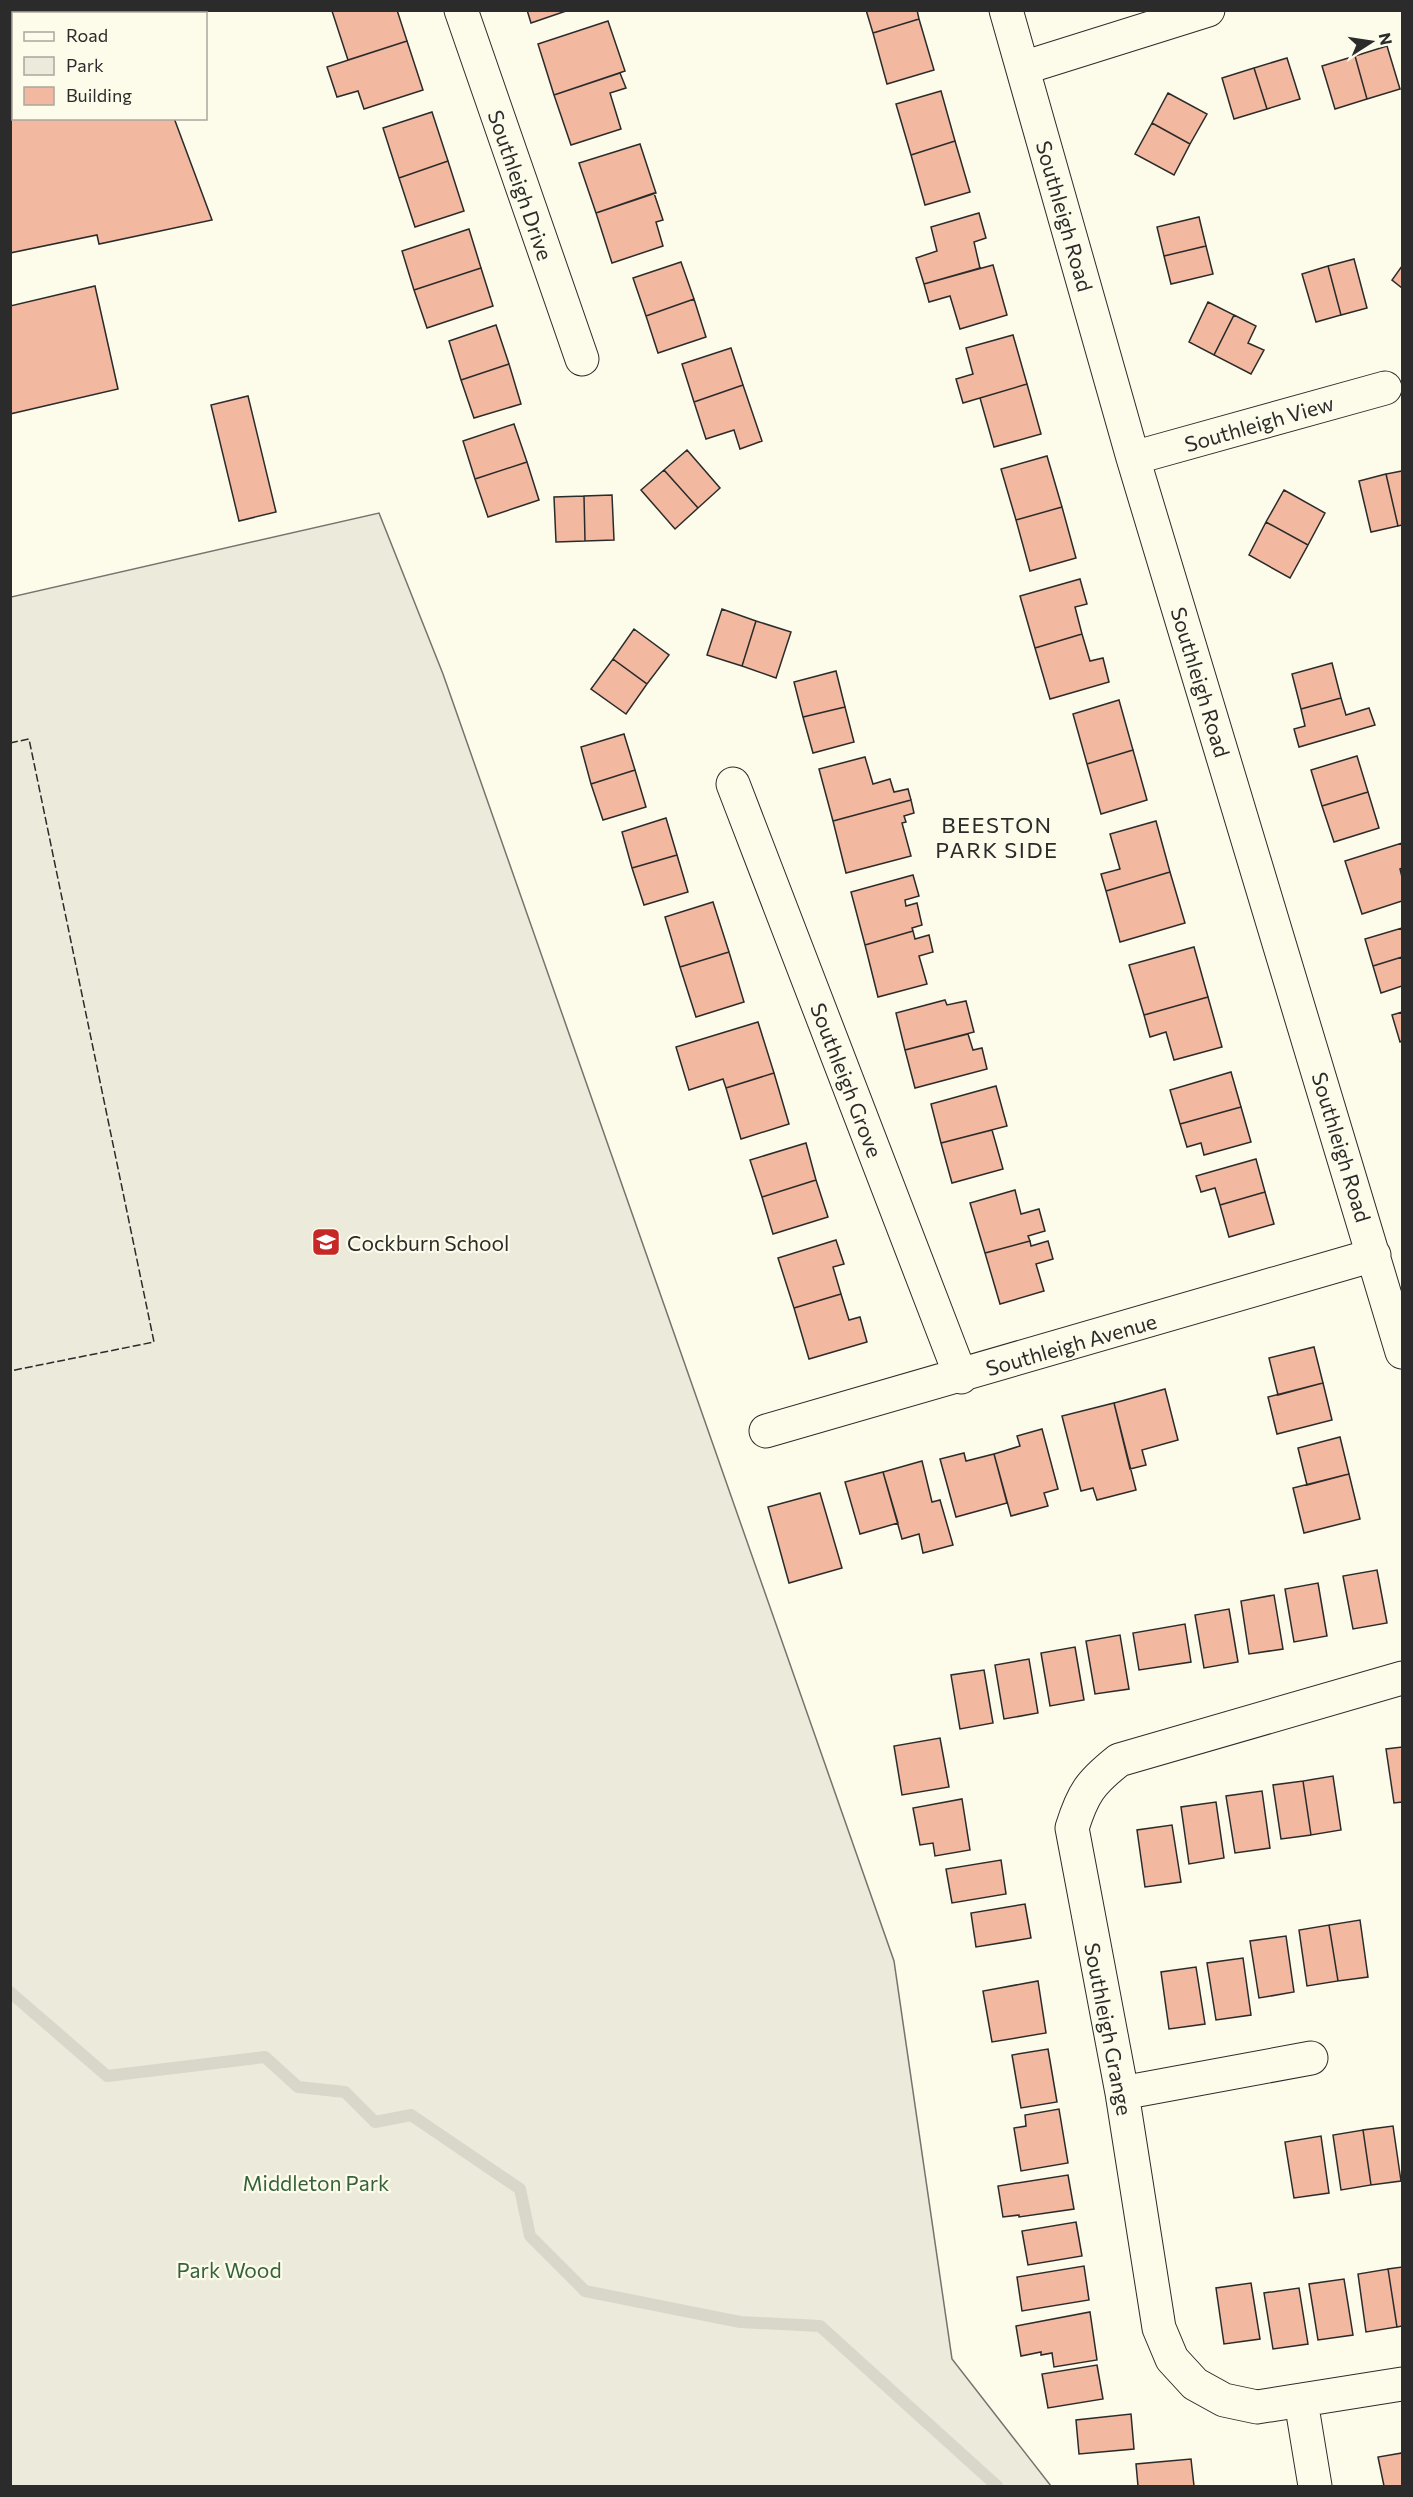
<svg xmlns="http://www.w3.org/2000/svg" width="1413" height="2497" viewBox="0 0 1413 2497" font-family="Commissioner,sans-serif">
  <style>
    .green { fill: #ecebdb; stroke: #74746e; stroke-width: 1.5 }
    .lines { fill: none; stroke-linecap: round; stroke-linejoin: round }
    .stream { stroke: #d8d7c9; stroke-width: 12 }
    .building { fill: #f2b8a0; stroke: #2b2b2b; stroke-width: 1.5 }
    .lane-casing { stroke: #2b2b2b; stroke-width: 20 }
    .street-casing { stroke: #2b2b2b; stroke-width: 35 }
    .lane { stroke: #fdfbea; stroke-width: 18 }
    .street { stroke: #fdfbea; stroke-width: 33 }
    .fence { stroke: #2b2b2b; stroke-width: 1.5; stroke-dasharray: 8 3; stroke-linecap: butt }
    .labels { text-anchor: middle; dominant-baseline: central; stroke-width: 4.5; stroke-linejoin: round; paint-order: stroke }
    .street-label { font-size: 21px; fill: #2b2b2b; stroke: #fdfbea }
    .poi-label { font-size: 21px; fill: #2b2b2b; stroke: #fdfbea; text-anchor: start }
    .park-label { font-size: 21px; fill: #34623c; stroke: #fdfbea }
    .neighbourhood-label { font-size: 22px; letter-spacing: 1.5px; fill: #2b2b2b; stroke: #fdfbea }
  </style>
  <rect width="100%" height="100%" fill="#fdfbea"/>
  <!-- green -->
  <path class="green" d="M 379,513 L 443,674 L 894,1961 L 952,2359 L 1051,2486 L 11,2486 L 11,597 Z"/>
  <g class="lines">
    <!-- stream -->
    <path class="stream" d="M 10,1992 L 107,2076 L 265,2057 L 298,2087 L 345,2092 L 375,2122 L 411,2115 L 520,2189 L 530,2236 L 585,2291 L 740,2322 L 820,2326 L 997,2486"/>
  </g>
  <!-- building -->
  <path class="building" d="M 10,10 L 29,10 L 30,14 L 14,14 L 14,19 L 10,19 Z
    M 397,10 L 407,41 L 348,60 L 332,11 Z
    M 527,10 L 569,10 L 531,23 Z
    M 866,10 L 917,10 L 919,19 L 873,33 Z
    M 919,19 L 934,70 L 887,84 L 873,33 Z
    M 608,21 L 625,71 L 554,95 L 538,44 Z
    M 407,41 L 423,90 L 364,109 L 358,91 L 337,97 L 327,67 Z
    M 1387,46 L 1400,89 L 1367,99 L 1355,56 Z
    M 1355,56 L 1367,99 L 1335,109 L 1322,66 Z
    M 1287,58 L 1300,99 L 1267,109 L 1254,68 Z
    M 1254,68 L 1267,109 L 1234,119 L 1222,78 Z
    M 620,73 L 626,88 L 610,93 L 621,129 L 571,145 L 554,95 Z
    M 941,91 L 955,141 L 911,155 L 896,104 Z
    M 1168,93 L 1207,114 L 1190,144 L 1152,123 Z
    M 14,109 L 14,118 L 174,118 L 212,220 L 99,244 L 97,235 L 10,253 L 10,110 Z
    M 432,112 L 448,161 L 399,178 L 383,128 Z
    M 1152,123 L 1190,144 L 1174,175 L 1135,154 Z
    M 955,141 L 970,192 L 925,205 L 911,155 Z
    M 640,144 L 656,193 L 596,213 L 579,163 Z
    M 448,161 L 464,211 L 415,227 L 399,178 Z
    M 654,193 L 663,220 L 656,222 L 663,246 L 612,263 L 596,213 Z
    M 979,213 L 986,238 L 974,242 L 980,268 L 924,284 L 916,258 L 937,251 L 931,227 Z
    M 1199,217 L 1206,246 L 1164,256 L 1157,227 Z
    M 469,229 L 481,268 L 414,290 L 402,251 Z
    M 1206,246 L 1213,274 L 1171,284 L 1164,256 Z
    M 1354,259 L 1367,308 L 1341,315 L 1328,266 Z
    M 681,262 L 694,299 L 646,316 L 633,278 Z
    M 993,265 L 1007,315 L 960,329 L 950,296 L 929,302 L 924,284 Z
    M 1328,266 L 1341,315 L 1316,322 L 1302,274 Z
    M 1402,266 L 1402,288 L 1392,280 Z
    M 481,268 L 493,306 L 427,328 L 414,290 Z
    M 95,286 L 118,389 L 10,414 L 10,306 Z
    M 694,299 L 706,337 L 658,353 L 646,316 Z
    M 1208,302 L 1234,315 L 1214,355 L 1189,342 Z
    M 1234,315 L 1256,326 L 1248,343 L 1264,350 L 1251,374 L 1214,355 Z
    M 496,325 L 509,364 L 461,380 L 449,341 Z
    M 1013,335 L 1027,384 L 963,403 L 956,379 L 973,374 L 966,348 Z
    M 731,348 L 743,385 L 694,402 L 682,364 Z
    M 509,364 L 521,404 L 474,418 L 461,380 Z
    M 1027,384 L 1041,434 L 994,447 L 980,398 Z
    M 743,385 L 762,441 L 740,449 L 734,430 L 706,439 L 694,402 Z
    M 248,396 L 276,512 L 239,521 L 211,405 Z
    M 514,424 L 527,462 L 475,479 L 463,441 Z
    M 687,450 L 720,488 L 698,508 L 664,470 Z
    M 1047,456 L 1062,507 L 1016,520 L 1001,469 Z
    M 527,462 L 539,500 L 488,517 L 475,479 Z
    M 664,470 L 698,508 L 675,529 L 641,490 Z
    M 1402,471 L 1402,525 L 1398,526 L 1386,474 Z
    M 1386,474 L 1398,526 L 1371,532 L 1359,481 Z
    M 1284,490 L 1325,513 L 1308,545 L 1266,522 Z
    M 612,495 L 614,540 L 585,541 L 584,496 Z
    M 584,496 L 585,541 L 556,542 L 554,497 Z
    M 1062,507 L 1076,558 L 1030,571 L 1016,520 Z
    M 1266,522 L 1308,545 L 1290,578 L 1249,555 Z
    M 1080,579 L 1087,604 L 1075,607 L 1082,634 L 1035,648 L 1020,596 Z
    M 722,609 L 756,621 L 742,666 L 707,655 Z
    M 756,621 L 791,632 L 776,678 L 742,666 Z
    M 634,629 L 669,655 L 647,684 L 613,659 Z
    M 1082,634 L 1090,661 L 1103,658 L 1109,682 L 1050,699 L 1035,648 Z
    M 613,659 L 647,684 L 626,714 L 591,689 Z
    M 1332,663 L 1341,698 L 1301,709 L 1292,674 Z
    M 836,671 L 845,707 L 803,717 L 794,682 Z
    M 1341,698 L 1346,715 L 1369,708 L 1375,725 L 1299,747 L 1294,729 L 1305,726 L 1301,709 Z
    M 1119,700 L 1133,750 L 1087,764 L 1073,714 Z
    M 845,707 L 854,742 L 813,753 L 803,717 Z
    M 624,734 L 635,770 L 591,784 L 581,747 Z
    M 1133,750 L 1147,800 L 1101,814 L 1087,764 Z
    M 1357,756 L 1368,792 L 1322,806 L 1311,770 Z
    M 865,757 L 873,784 L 890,779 L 894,792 L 908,789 L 911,800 L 833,821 L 819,769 Z
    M 635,770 L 646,807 L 603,820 L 591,784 Z
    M 1368,792 L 1379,828 L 1334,842 L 1322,806 Z
    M 911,800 L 914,813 L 904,816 L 906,822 L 902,823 L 911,856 L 846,873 L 833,821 Z
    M 666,818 L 677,855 L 632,868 L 622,832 Z
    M 1156,821 L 1170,872 L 1106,891 L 1101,874 L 1120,869 L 1110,834 Z
    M 1402,843 L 1402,868 L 1400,869 L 1402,877 L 1402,901 L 1362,914 L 1345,861 Z
    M 677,855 L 688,892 L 644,905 L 632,868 Z
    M 1170,872 L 1185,923 L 1120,942 L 1106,891 Z
    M 913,875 L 919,896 L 905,900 L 906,906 L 917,903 L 922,925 L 912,928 L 913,931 L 865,945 L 851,892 Z
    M 713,902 L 729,952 L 680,967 L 665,917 Z
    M 1402,928 L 1402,957 L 1373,966 L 1365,939 Z
    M 913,931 L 915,939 L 929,935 L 933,952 L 919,956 L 927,984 L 878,997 L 865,945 Z
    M 1194,947 L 1208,997 L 1144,1015 L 1129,965 Z
    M 729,952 L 744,1002 L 696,1017 L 680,967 Z
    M 1402,957 L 1402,986 L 1381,993 L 1373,966 Z
    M 1208,997 L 1222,1047 L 1174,1060 L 1166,1032 L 1150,1037 L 1144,1015 Z
    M 945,1000 L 947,1005 L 966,1001 L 974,1032 L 905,1050 L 896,1013 Z
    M 1402,1012 L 1402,1041 L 1400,1042 L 1392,1015 Z
    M 758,1022 L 774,1073 L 726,1088 L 723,1079 L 689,1090 L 676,1047 Z
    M 968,1034 L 973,1050 L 982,1048 L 987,1069 L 915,1088 L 905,1050 Z
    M 1231,1072 L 1241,1107 L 1180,1124 L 1170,1090 Z
    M 774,1073 L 789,1124 L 741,1139 L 726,1088 Z
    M 996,1086 L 1007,1126 L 941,1143 L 931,1104 Z
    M 1241,1107 L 1251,1142 L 1204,1155 L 1201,1143 L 1187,1147 L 1180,1124 Z
    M 992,1130 L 1003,1169 L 952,1183 L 941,1143 Z
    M 806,1143 L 816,1180 L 762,1197 L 750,1160 Z
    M 1256,1159 L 1265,1192 L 1220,1205 L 1215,1188 L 1201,1192 L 1196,1176 Z
    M 816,1180 L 828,1217 L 773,1234 L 762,1197 Z
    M 1015,1190 L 1021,1214 L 1039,1209 L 1045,1231 L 1028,1236 L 1030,1241 L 985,1253 L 970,1203 Z
    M 1265,1192 L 1274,1224 L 1229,1237 L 1220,1205 Z
    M 836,1240 L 844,1264 L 833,1267 L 841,1294 L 794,1308 L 778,1258 Z
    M 1030,1241 L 1031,1246 L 1048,1241 L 1053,1259 L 1036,1264 L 1044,1291 L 1000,1304 L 985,1253 Z
    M 841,1294 L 849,1320 L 860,1317 L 867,1342 L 809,1359 L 794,1308 Z
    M 1314,1347 L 1323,1383 L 1278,1395 L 1269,1358 Z
    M 1323,1383 L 1332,1420 L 1277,1434 L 1268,1397 Z
    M 1165,1389 L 1178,1440 L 1142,1450 L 1146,1465 L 1130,1469 L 1114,1403 Z
    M 1114,1403 L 1136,1490 L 1097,1500 L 1093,1488 L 1081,1491 L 1062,1416 Z
    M 1042,1429 L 1058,1489 L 1044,1493 L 1048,1506 L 1011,1516 L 994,1454 L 1020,1446 L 1017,1436 Z
    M 1340,1437 L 1349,1474 L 1307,1485 L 1298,1448 Z
    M 964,1453 L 966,1461 L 994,1454 L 1007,1503 L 956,1517 L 940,1459 Z
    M 922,1461 L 932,1502 L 940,1500 L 953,1545 L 923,1553 L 919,1534 L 902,1539 L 883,1472 Z
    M 883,1472 L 898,1523 L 860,1534 L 845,1482 Z
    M 1349,1474 L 1360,1519 L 1304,1533 L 1293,1488 Z
    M 820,1493 L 842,1568 L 789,1583 L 768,1507 Z
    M 1377,1570 L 1387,1623 L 1353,1629 L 1343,1576 Z
    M 1318,1583 L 1327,1636 L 1294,1642 L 1285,1589 Z
    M 1274,1595 L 1283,1649 L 1249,1654 L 1241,1601 Z
    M 1229,1609 L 1238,1662 L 1204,1668 L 1195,1615 Z
    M 1185,1624 L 1191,1662 L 1139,1670 L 1133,1633 Z
    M 1120,1635 L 1129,1689 L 1095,1694 L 1086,1641 Z
    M 1075,1647 L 1084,1700 L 1050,1706 L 1041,1653 Z
    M 1029,1659 L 1038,1713 L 1004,1719 L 995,1665 Z
    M 984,1670 L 993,1723 L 960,1729 L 951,1675 Z
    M 940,1738 L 949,1787 L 902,1795 L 894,1746 Z
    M 1402,1747 L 1402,1802 L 1394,1803 L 1386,1749 Z
    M 1333,1776 L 1341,1830 L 1311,1835 L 1303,1781 Z
    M 1303,1781 L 1311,1835 L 1281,1839 L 1273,1785 Z
    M 1262,1791 L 1270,1848 L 1235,1853 L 1226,1796 Z
    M 962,1799 L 970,1850 L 935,1856 L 933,1843 L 920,1845 L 913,1808 Z
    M 1216,1802 L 1224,1858 L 1189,1864 L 1181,1807 Z
    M 1172,1825 L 1181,1882 L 1145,1887 L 1137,1830 Z
    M 1001,1860 L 1006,1894 L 952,1903 L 946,1869 Z
    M 1025,1904 L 1031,1938 L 976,1947 L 971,1913 Z
    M 1360,1920 L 1368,1977 L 1338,1981 L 1329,1925 Z
    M 1329,1925 L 1338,1981 L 1307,1986 L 1299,1930 Z
    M 1286,1936 L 1294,1992 L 1259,1998 L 1250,1941 Z
    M 1243,1958 L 1251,2015 L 1216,2020 L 1207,1963 Z
    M 1196,1967 L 1205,2024 L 1169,2029 L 1161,1972 Z
    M 1038,1981 L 1046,2033 L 992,2042 L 983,1991 Z
    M 1048,2049 L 1057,2102 L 1021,2108 L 1012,2055 Z
    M 1059,2109 L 1068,2163 L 1021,2171 L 1014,2128 L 1026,2126 L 1025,2115 Z
    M 1393,2126 L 1401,2181 L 1371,2185 L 1363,2130 Z
    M 1363,2130 L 1371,2185 L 1341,2190 L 1333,2135 Z
    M 1321,2136 L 1329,2193 L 1294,2198 L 1285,2142 Z
    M 1068,2175 L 1074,2209 L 1019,2217 L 1019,2215 L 1003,2217 L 998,2186 Z
    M 1076,2222 L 1082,2256 L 1028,2265 L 1022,2231 Z
    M 1084,2266 L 1089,2300 L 1022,2311 L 1017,2277 Z
    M 1402,2267 L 1402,2326 L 1397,2327 L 1388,2269 Z
    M 1388,2269 L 1397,2327 L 1366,2332 L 1358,2274 Z
    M 1344,2279 L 1353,2335 L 1318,2340 L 1309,2284 Z
    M 1251,2283 L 1260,2339 L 1224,2344 L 1216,2288 Z
    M 1299,2288 L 1308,2344 L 1273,2349 L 1264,2293 Z
    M 1090,2312 L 1097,2360 L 1054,2367 L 1052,2353 L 1041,2355 L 1041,2352 L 1021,2356 L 1016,2326 Z
    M 1097,2365 L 1103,2399 L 1048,2408 L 1042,2374 Z
    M 1131,2414 L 1134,2449 L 1079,2454 L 1076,2420 Z
    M 1402,2453 L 1402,2486 L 1384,2486 L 1378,2457 Z
    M 1191,2459 L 1194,2486 L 1138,2486 L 1136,2464 Z"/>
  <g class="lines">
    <!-- lane casing -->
    <g class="lane-casing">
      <path id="lane" d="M 52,10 L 53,14
        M 10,70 L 14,70"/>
    </g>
    <!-- street casing -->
    <g class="street-casing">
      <path id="street" d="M 461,10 L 582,359
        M 1006,10 L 1133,458 L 1402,1352
        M 1023,68 L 1208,10
        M 1133,458 L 1385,388
        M 733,784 L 961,1377
        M 766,1431 L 1374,1255
        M 1402,1678 L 1119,1760 C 1090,1783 1083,1793 1072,1828 L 1122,2093 L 1159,2328 L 1172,2359 L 1195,2384 L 1224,2400 L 1257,2407 L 1402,2384
        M 1122,2093 L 1311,2058
        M 1301,2401 L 1315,2486"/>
    </g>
    <!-- lane -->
    <use href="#lane" class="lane"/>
    <!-- street -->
    <use href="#street" class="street"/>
    <!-- fence -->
    <path class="fence" d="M 10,743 L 29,739 L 154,1342 L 10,1371"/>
  </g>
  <!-- icons -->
  <defs>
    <g id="school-square" transform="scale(1.5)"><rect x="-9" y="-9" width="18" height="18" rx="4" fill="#c62828" stroke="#fdfbea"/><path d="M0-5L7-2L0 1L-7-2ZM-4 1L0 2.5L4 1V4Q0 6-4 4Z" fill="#fff"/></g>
  </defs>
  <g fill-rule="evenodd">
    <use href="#school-square" x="326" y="1242"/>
  </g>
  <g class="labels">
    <!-- street labels -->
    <g class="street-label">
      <text transform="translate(521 185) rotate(71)">Southleigh Drive</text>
      <text transform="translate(1065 216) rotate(74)">Southleigh Road</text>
      <text transform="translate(1259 423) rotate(-16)">Southleigh View</text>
      <text transform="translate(1201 682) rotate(73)">Southleigh Road</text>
      <text transform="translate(847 1080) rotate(69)">Southleigh Grove</text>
      <text transform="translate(1342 1147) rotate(73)">Southleigh Road</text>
      <text transform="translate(1071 1344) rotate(-16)">Southleigh Avenue</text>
      <text transform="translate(1109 2029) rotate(79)">Southleigh Grange</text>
    </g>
    <!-- poi labels -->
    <g class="poi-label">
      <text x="347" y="1242">Cockburn School</text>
    </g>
    <!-- park labels -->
    <g class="park-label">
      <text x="316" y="2182">Middleton Park</text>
      <text x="229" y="2269">Park Wood</text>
    </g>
    <!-- neighbourhood labels -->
    <g class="neighbourhood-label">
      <text x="997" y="824">BEESTON<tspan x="997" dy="25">PARK SIDE</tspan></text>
    </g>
  </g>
  <!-- border -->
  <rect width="1413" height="2497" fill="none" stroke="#2b2b2b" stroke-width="24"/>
  <!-- legend -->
  <rect x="12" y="12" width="195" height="108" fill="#fdfbea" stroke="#a9a89e" stroke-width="1.5"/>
  <rect x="24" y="32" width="30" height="9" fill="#fdfbea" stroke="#a9a89e" stroke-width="1.5"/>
  <text x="66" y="42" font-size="18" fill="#2b2b2b">Road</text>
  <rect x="24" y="57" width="30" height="18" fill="#ecebdb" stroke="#a9a89e" stroke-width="1.5"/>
  <text x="66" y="72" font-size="18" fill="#2b2b2b">Park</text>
  <rect x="24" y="87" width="30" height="18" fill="#f2b8a0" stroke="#a9a89e" stroke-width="1.5"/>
  <text x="66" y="102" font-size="18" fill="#2b2b2b">Building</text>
  <!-- north arrow -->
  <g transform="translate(1371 42) rotate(78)" stroke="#fdfbea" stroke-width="4.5" paint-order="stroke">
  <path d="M0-4.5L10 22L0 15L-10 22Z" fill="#2b2b2b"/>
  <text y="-9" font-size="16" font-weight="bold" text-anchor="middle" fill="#2b2b2b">N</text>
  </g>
</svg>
